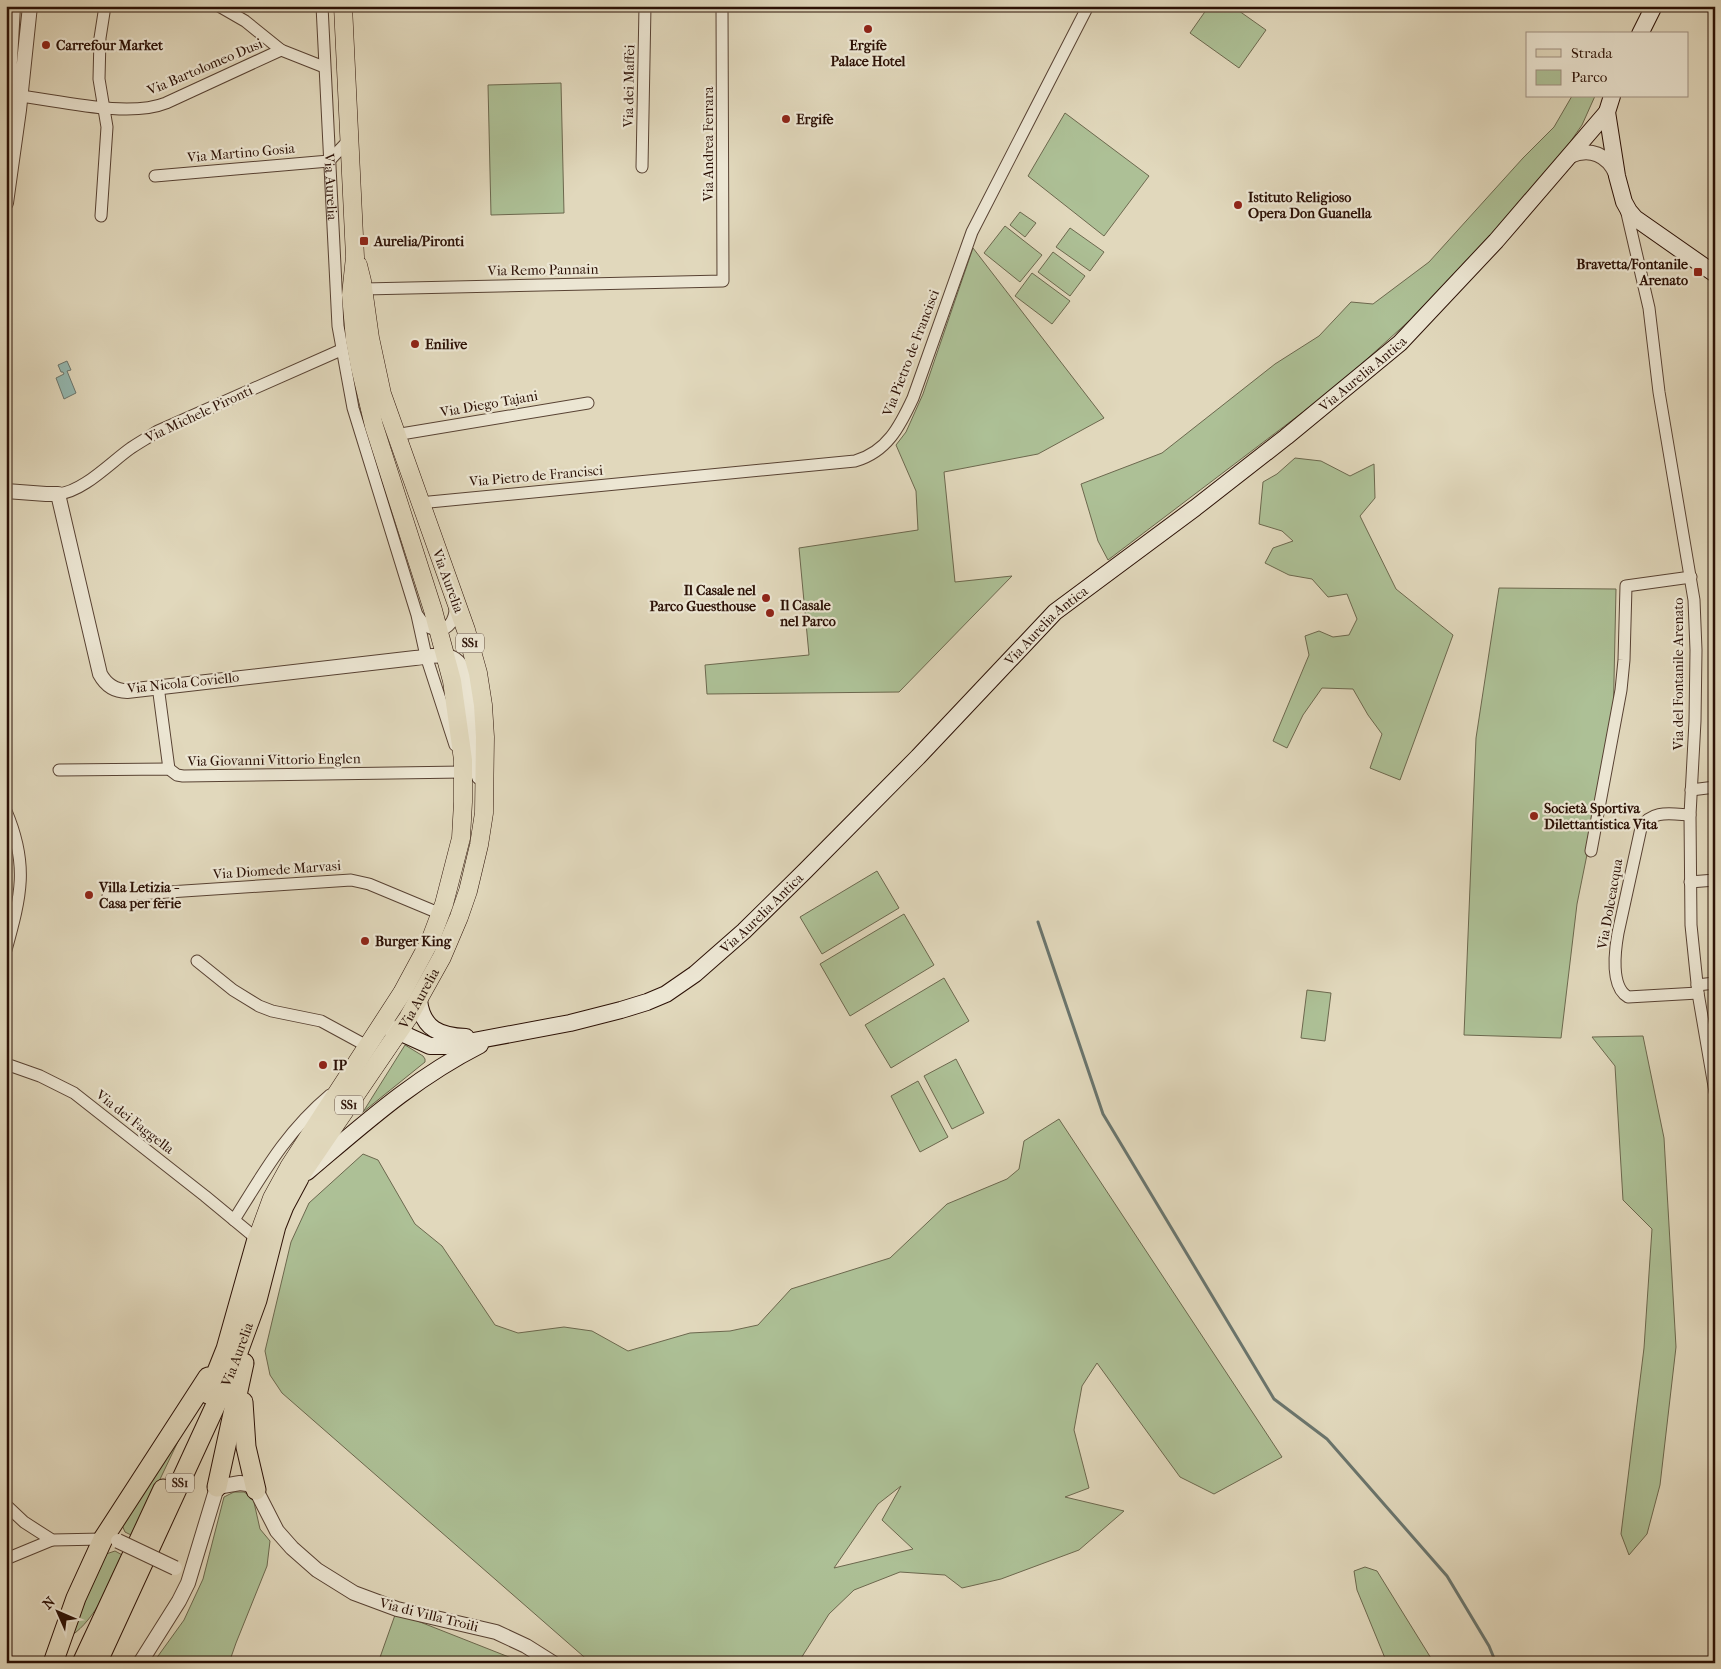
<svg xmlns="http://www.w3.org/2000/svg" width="1721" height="1669" viewBox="0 0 1721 1669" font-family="'IM FELL French Canon',serif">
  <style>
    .green { fill: #adc096; stroke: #6c684e; fill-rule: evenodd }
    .water { fill: #94b9b2; stroke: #6a756d }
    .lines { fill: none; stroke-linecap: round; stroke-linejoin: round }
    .stream { stroke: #6a756d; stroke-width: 3 }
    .minor-casing { stroke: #584233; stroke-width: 13 }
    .tertiary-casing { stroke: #584233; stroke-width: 16 }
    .secondary-casing { stroke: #2b1005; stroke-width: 18 }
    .primary-casing { stroke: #2b1005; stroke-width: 19 }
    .trunk-casing { stroke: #2b1005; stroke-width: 21 }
    .minor { stroke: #ece6d3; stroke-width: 11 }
    .tertiary { stroke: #ece6d3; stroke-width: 14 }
    .secondary { stroke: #ece6d3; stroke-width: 16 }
    .primary { stroke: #e1d8bc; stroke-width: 18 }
    .trunk { stroke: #e1d8bc; stroke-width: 19 }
    .tertiary-bridge-casing { stroke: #584233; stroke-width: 16; stroke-linecap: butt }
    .tertiary-bridge { stroke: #ece6d3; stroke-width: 14 }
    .poi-dot { fill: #8f2418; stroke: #ece6d3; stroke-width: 2 }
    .labels { text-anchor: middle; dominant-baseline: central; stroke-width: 4.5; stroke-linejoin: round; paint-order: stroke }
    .shield { fill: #ece6d3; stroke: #655043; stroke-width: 1 }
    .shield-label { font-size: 12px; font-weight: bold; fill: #2b1005 }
    .poi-label { font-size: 14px; font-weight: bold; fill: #2b1005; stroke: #ece6d3; text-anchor: start }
    .street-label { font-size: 14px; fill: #2b1005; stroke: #ece6d3 }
  </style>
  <rect width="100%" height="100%" fill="#e1d8bc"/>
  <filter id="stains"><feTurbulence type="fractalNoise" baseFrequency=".004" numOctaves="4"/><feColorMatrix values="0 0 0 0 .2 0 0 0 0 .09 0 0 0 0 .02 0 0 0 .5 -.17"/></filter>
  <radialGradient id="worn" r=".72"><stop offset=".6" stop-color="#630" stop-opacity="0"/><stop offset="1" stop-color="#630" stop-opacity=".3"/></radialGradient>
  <!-- green -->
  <path class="green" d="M 1209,6 L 1232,6 L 1266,30 L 1239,68 L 1190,33 Z
    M 561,83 L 564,213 L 491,215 L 488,85 Z
    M 1572,96 L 1595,96 L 1582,125 L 1541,184 L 1410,320 L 1336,387 L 1108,560 L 1098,541 L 1081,484 L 1162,453 L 1275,364 L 1319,336 L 1351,302 L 1373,304 L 1429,262 L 1523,158 L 1554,127 Z
    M 1065,113 L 1149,176 L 1104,236 L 1028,176 Z
    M 1020,212 L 1036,223 L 1025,237 L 1010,225 Z
    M 1005,226 L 1042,255 L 1020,282 L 984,253 Z
    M 1070,228 L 1104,252 L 1090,271 L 1056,247 Z
    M 973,248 L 1104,418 L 1038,454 L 944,472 L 955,582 L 1012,576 L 899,692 L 707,694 L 705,665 L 809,655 L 799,548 L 918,530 L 916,491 L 896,445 L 906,432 L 923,394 Z
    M 1053,252 L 1085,276 L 1070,296 L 1038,272 Z
    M 1032,273 L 1070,301 L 1052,324 L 1015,296 Z
    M 1295,458 L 1321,461 L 1350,476 L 1374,464 L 1375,498 L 1360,516 L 1396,589 L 1453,635 L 1400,780 L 1370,768 L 1382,734 L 1368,715 L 1353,689 L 1322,688 L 1303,715 L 1287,748 L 1273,741 L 1309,655 L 1305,636 L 1319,631 L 1333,637 L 1349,635 L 1357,619 L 1347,594 L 1328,597 L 1312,579 L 1289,575 L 1265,563 L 1273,548 L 1293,541 L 1282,531 L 1259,524 L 1263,482 L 1277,474 Z
    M 1499,588 L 1616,589 L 1613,726 L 1577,904 L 1561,1038 L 1464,1035 L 1476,738 Z
    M 877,871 L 899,908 L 822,954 L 800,917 Z
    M 904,914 L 934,965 L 850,1016 L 820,964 Z
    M 944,978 L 969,1021 L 891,1068 L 865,1025 Z
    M 1307,990 L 1331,993 L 1325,1041 L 1301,1038 Z
    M 1643,1036 L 1664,1138 L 1676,1347 L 1660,1485 L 1647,1534 L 1629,1555 L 1621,1534 L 1644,1348 L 1652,1229 L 1623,1200 L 1615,1066 L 1592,1037 Z
    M 405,1045 L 423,1056 L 425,1059 L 425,1062 L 363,1112 Z
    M 956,1059 L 984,1113 L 952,1129 L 924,1076 Z
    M 918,1081 L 948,1137 L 920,1152 L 891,1096 Z
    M 1059,1119 L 1282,1457 L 1214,1494 L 1180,1477 L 1097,1363 L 1082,1386 L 1074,1430 L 1089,1488 L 1065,1497 L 1124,1511 L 1079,1550 L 1001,1579 L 962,1588 L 945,1575 L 900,1572 L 854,1590 L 829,1614 L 798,1663 L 591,1663 L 282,1393 L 270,1375 L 265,1351 L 291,1242 L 309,1203 L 363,1154 L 378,1160 L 415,1224 L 442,1246 L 495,1325 L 518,1333 L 564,1327 L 592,1331 L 628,1351 L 690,1333 L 730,1331 L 758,1325 L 791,1289 L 890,1258 L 947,1204 L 1007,1179 L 1019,1169 L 1024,1141 ZM 901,1486 L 882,1520 L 913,1549 L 834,1568 L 878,1504 Z
    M 182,1433 L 133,1536 L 125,1532 L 122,1525 Z
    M 234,1492 L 244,1492 L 253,1498 L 260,1529 L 270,1541 L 267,1566 L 236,1643 L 229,1663 L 153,1663 L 184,1620 L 203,1579 L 224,1497 Z
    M 115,1551 L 126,1557 C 113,1579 94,1621 72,1635 L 77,1613 L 106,1554 Z
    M 1365,1567 L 1377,1571 L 1434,1663 L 1387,1663 L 1357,1590 L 1354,1571 Z
    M 395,1615 L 415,1620 L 524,1663 L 378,1663 Z"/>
  <!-- water -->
  <path class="water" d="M 67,361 L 71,370 L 67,371 L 76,393 L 64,399 L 56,378 L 64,374 L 63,372 L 61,372 L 58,365 Z"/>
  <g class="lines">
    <!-- stream -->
    <path class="stream" d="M 1038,922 L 1103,1114 L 1274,1399 L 1327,1439 L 1447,1576 L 1489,1646 L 1496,1663"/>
    <!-- minor casing -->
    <g class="minor-casing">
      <g id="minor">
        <path d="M 219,6 L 245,21 L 281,50 L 324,67"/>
        <path id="s1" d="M 322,6 L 338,326 L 353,408 L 417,615 L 426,656 L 455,745"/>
        <path d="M 21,96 C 61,101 129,118 166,103 L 281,50"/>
        <path d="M 642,167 L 645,6"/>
        <path d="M 155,176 L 329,161 L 349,140"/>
        <path d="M 1626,209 L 1649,308 L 1659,392 L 1694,600 L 1696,650 L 1695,721 L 1690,815 L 1691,925 L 1698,993 L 1715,1092"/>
        <path d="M 101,216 L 107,127 L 99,79 L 100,38 L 105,6"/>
        <path d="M 364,289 L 723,281 L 722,6"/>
        <path d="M 395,435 L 588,403"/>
        <path d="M 58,494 C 83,492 111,462 131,448 C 140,442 149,437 158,431 L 341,350"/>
        <path d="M 419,503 L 855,461 C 887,452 900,426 913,398 L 972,232 L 1088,6"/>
        <path d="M 418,616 C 433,640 457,631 455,604"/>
        <path d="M 158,686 L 169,769"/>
        <path d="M 59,770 L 169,769 L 177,775 L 183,776 L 463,772"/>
        <path d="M 1691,790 L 1715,787"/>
        <path d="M 6,811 C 29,865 21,896 6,950"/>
        <path d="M 1690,815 C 1672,814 1651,809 1641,828 L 1618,933 C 1615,950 1610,987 1628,997 L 1698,993"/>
        <path d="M 1591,851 L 1621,690 L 1624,660 L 1626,586 L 1691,577"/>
        <path d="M 1690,882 L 1715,880"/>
        <path d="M 108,896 L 351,880 L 369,884 L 441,914"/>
        <path d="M 197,961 L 233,990 L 259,1006 L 272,1011 L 321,1021 L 367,1046"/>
        <path d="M 1697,985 L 1715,983"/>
        <path d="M 6,1064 L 40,1076 L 74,1093 L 205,1196 L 257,1239"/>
        <path d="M 234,1220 C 264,1172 286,1132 330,1095"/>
        <path d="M 6,1505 L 24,1522 L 52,1540 L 103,1539"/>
        <path d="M 6,1559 L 52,1540"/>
      </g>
    </g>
    <!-- tertiary casing -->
    <g class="tertiary-casing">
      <path id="tertiary" d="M 6,132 L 13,6
        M 1570,156 C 1590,147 1608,155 1616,174
        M 6,203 L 19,110 L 30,6
        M 6,491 L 46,494 L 58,494 L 100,674 C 106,685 115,691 127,691 L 415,658 C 435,656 456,649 464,673 L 479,777
        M 140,1663 L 179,1601 L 188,1583 L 217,1487 L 240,1483 L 247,1484 L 253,1487 L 256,1490 L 277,1531 L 292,1548 L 317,1570 L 354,1593 L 397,1609 L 496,1632 L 526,1646 L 553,1663"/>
    </g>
    <!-- secondary casing -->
    <g class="secondary-casing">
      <g id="secondary">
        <path d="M 1640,34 L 1654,6"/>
        <path d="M 1612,96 L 1607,112 L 1617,176 L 1624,202 L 1629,211 L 1635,218 L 1715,274"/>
        <path d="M 419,1000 C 422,1029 440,1036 466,1037"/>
        <path id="s2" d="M 388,1027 L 430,1046 L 447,1046 L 570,1023 L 621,1010 L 647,1002 L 666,994 L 695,974 L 744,931 L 805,871 L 918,757 L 1055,612 L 1195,508 L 1286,437 L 1400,343 L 1496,241 L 1607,112"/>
        <path d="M 307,1172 C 364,1124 413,1079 480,1045"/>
      </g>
    </g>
    <!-- primary casing -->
    <g class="primary-casing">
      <g id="primary">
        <path id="s3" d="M 299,1178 L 408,1018 L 442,957 L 459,917 L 468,891 L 479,845 L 484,813 L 485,737 L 483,705 L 478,673 L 466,630 L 382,394 L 370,338 L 362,281 L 358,265"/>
        <path d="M 257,1239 L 272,1198 L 289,1167 L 402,993 L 430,941 L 444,904 L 461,838 L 463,802 L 463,760 L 452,681 L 433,610 L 374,426 L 360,367 L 355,340 L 351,295 L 355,257 L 343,6"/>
      </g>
    </g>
    <!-- trunk casing -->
    <g class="trunk-casing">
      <g id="trunk">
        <path d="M 208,1394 L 226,1349 L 257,1239"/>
        <path d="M 243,1402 L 246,1447 L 256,1490"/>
        <path d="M 217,1487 L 244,1363"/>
        <path d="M 53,1663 L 76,1598 L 103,1539 L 208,1377"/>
        <path d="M 82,1663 L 163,1489"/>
        <path id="s4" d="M 97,1663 L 230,1374 L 257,1300 L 276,1226 L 284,1206 L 299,1178"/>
      </g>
    </g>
    <!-- minor -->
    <use href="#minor" class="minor"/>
    <!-- tertiary -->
    <use href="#tertiary" class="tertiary"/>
    <!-- secondary -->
    <use href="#secondary" class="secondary"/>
    <!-- primary -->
    <use href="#primary" class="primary"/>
    <!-- trunk -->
    <use href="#trunk" class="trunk"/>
    <!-- tertiary-bridge casing -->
    <g class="tertiary-bridge-casing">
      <path id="tertiary-bridge" d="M 118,1541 L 175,1568"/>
    </g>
    <!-- tertiary-bridge -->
    <use href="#tertiary-bridge" class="tertiary-bridge"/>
  </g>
  <!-- markers -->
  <g class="poi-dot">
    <circle cx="868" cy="29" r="5"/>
    <circle cx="46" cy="45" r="5"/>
    <circle cx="786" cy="119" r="5"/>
    <circle cx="1238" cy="205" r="5"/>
    <rect x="359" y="236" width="10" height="10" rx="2.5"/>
    <rect x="1693" y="267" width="10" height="10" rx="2.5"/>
    <circle cx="415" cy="344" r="5"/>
    <circle cx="766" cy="598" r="5"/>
    <circle cx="770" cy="613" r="5"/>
    <circle cx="1534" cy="816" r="5"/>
    <circle cx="89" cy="895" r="5"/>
    <circle cx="365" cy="941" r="5"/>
    <circle cx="323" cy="1065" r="5"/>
  </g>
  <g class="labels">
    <!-- shield labels -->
    <g class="shield">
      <rect x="456" y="633.5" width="28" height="19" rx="4"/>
      <rect x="335" y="1095.5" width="28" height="19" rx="4"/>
      <rect x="166" y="1473.5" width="28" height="19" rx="4"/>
    </g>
    <g class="shield-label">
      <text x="470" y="643">SS1</text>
      <text x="349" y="1105">SS1</text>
      <text x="180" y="1483">SS1</text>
    </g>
    <!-- poi labels -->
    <g class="poi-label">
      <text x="56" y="45">Carrefour Market</text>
      <text x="868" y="45" text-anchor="middle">Ergife<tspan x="868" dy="16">Palace Hotel</tspan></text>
      <text x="796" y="119">Ergife</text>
      <text x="1248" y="197">Istituto Religioso<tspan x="1248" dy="16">Opera Don Guanella</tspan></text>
      <text x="374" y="241">Aurelia/Pironti</text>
      <text x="1688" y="264" text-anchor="end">Bravetta/Fontanile<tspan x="1688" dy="16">Arenato</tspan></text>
      <text x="425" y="344">Enilive</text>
      <text x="756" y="590" text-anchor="end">Il Casale nel<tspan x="756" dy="16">Parco Guesthouse</tspan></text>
      <text x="780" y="605">Il Casale<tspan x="780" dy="16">nel Parco</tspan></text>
      <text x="1544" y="808">Società Sportiva<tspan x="1544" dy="16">Dilettantistica Vita</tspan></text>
      <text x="99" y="887">Villa Letizia -<tspan x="99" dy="16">Casa per ferie</tspan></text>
      <text x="375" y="941">Burger King</text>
      <text x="333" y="1065">IP</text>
    </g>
    <!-- street labels -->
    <g class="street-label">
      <text transform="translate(205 67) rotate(-23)">Via Bartolomeo Dusi</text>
      <text transform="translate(629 86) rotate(-89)">Via dei Maffei</text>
      <text transform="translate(708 144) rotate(-90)">Via Andrea Ferrara</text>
      <text transform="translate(241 153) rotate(-5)">Via Martino Gosia</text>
      <text stroke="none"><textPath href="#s1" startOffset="181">Via Aurelia</textPath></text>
      <text transform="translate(543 270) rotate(-1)">Via Remo Pannain</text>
      <text transform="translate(911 353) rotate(-69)">Via Pietro de Francisci</text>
      <text stroke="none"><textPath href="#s2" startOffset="1224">Via Aurelia Antica</textPath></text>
      <text transform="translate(489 404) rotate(-10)">Via Diego Tajani</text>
      <text transform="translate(199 414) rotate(-25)">Via Michele Pironti</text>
      <text transform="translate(536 476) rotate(-5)">Via Pietro de Francisci</text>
      <text transform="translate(448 581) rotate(70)">Via Aurelia</text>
      <text stroke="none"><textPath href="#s2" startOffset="819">Via Aurelia Antica</textPath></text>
      <text transform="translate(1678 674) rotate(-90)">Via del Fontanile Arenato</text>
      <text transform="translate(183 683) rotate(-6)">Via Nicola Coviello</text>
      <text transform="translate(274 760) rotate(-1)">Via Giovanni Vittorio Englen</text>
      <text transform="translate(277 870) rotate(-4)">Via Diomede Marvasi</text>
      <text transform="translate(1610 904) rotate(-80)">Via Dolceacqua</text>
      <text stroke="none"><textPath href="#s2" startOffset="414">Via Aurelia Antica</textPath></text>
      <text stroke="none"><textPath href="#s3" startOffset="216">Via Aurelia</textPath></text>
      <text transform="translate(135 1122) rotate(38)">Via dei Faggella</text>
      <text stroke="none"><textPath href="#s4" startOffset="339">Via Aurelia</textPath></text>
      <text transform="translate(429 1615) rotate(14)">Via di Villa Troili</text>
    </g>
  </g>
  <!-- margin -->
  <rect width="1721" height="1669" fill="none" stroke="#e1d8bc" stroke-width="25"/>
  <rect x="8" y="8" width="1706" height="1654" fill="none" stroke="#2b1005" stroke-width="2.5"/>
  <rect x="12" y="12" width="1696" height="1644" fill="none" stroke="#2b1005"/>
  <!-- legend -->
  <rect x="1526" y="32" width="162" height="65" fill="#ece6d3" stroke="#9f9081"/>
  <rect x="1536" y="49" width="25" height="8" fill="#e1d8bc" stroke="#9f9081"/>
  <text x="1571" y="58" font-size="15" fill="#2b1005">Strada</text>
  <rect x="1536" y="70" width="25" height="15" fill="#adc096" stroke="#9f9081"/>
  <text x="1571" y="82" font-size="15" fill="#2b1005">Parco</text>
  <!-- north arrow -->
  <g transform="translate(58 1612) rotate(315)" stroke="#ece6d3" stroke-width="4" paint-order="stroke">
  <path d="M0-4L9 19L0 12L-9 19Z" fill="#2b1005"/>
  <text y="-8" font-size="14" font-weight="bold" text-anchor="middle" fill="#2b1005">N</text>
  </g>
  <rect width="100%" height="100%" filter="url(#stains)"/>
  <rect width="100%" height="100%" fill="url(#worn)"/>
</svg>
